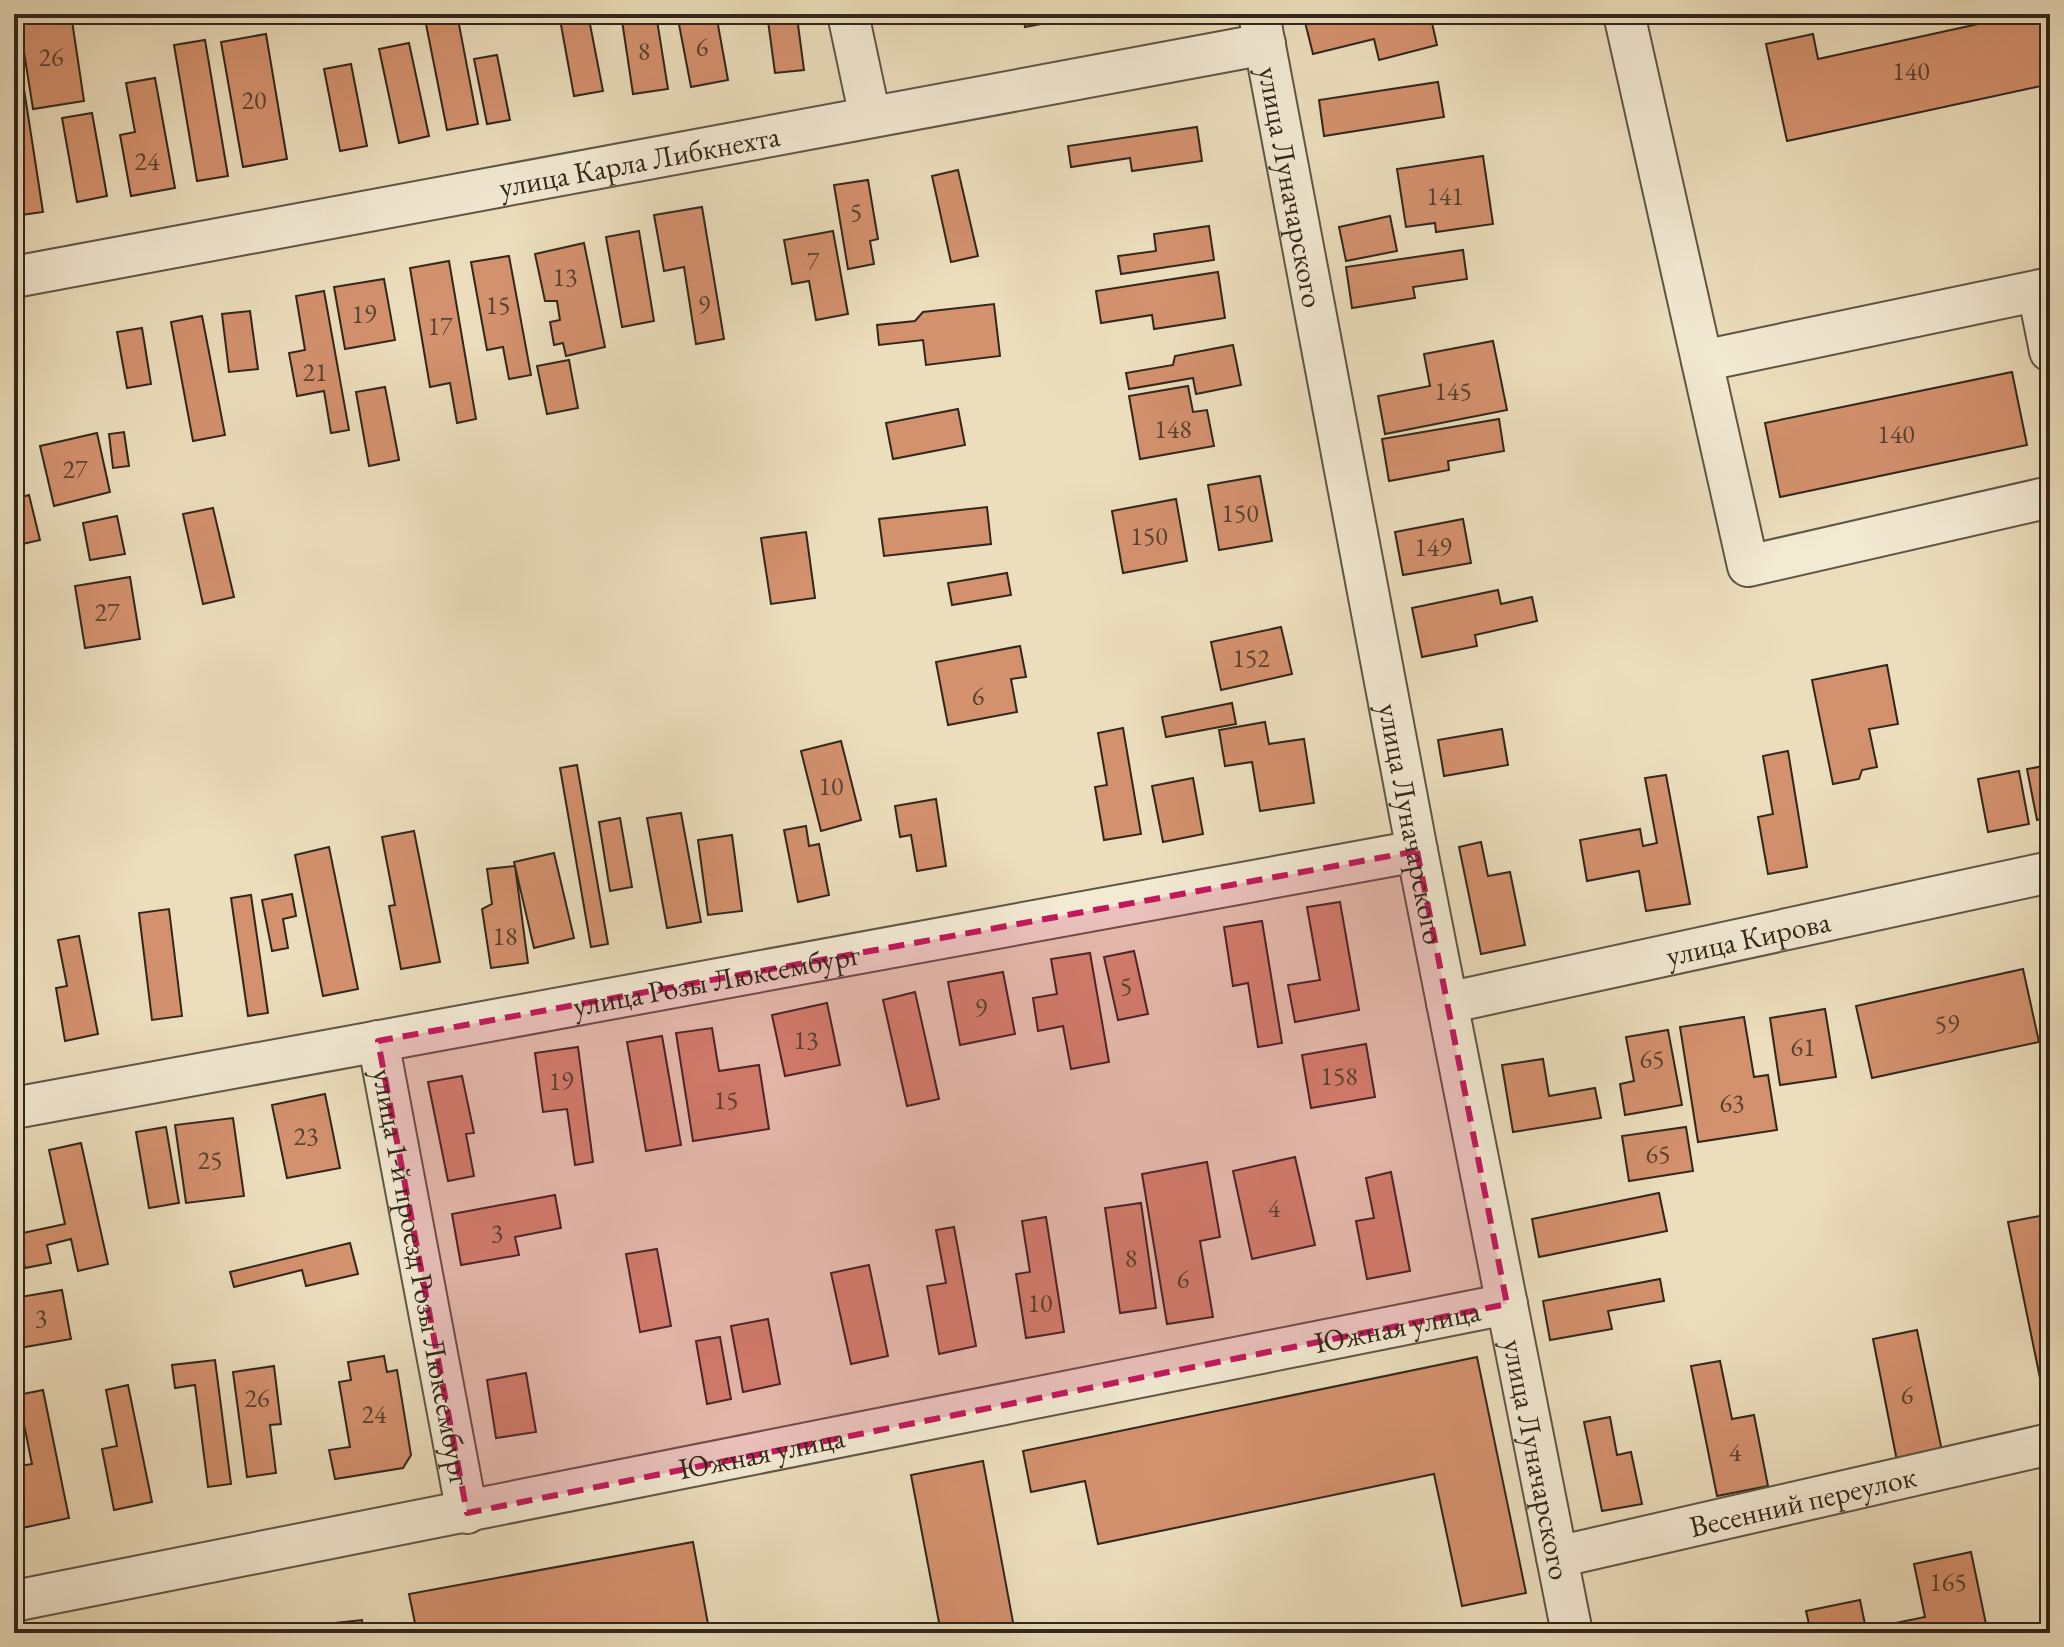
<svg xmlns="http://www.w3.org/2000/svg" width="2064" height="1647" viewBox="0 0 2064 1647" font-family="'EB Garamond',serif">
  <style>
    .building { fill: #d4916e; stroke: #31271c; stroke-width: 2 }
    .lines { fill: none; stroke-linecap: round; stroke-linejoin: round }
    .minor-casing { stroke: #605544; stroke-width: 44 }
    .minor { stroke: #f3ead4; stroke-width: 40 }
    .marked { fill: #c2185b; fill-opacity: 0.2; stroke: #c2185b; stroke-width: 6; stroke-dasharray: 16 10; stroke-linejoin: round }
    .labels { text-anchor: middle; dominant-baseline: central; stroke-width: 8; stroke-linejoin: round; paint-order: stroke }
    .number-label { font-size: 26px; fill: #5a4230 }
    .street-label { font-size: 30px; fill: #31271c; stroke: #f3ead4 }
  </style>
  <rect width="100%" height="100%" fill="#ecdebd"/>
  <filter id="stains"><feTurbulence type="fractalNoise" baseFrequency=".0025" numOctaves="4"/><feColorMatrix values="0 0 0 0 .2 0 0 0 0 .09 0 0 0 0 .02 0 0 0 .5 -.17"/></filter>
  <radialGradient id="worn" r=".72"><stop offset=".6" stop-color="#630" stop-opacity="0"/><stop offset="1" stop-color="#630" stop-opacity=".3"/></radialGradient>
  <!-- building -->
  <path class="building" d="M 18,14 L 71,14 L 84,101 L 33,109 Z
    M 424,14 L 457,14 L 478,124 L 447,130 Z
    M 559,14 L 588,14 L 603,91 L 574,96 Z
    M 621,14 L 656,14 L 668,89 L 633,94 Z
    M 677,14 L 716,14 L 728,80 L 691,87 Z
    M 1023,14 L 1092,14 L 1025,27 Z
    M 1303,14 L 1430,14 L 1437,45 L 1379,60 L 1374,39 L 1313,54 Z
    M 2024,14 L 2050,14 L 2050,84 L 1787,141 L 1766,44 L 1813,34 L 1818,59 Z
    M 797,17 L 804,70 L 775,73 L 768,21 Z
    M 266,34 L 287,159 L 243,167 L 221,42 Z
    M 205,40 L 228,176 L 197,181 L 174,45 Z
    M 409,43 L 429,136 L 399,143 L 379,49 Z
    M 497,55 L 510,120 L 487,124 L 474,59 Z
    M 351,64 L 367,146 L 340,151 L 324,69 Z
    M 155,78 L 175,188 L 131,196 L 120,135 L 135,132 L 126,83 Z
    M 1438,82 L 1444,117 L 1324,136 L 1319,100 Z
    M 24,89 L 43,212 L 14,216 L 14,91 Z
    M 92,113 L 107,196 L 77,202 L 62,118 Z
    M 1197,127 L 1202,161 L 1132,171 L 1130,158 L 1071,167 L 1068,146 Z
    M 1483,156 L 1493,224 L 1436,232 L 1435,223 L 1406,227 L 1397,169 Z
    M 958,170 L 978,256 L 951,262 L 932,176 Z
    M 868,180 L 878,239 L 870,241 L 874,264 L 848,269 L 834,185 Z
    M 702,207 L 724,339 L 696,344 L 684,267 L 664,271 L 654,215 Z
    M 1390,216 L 1397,251 L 1346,261 L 1339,227 Z
    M 1209,226 L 1214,260 L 1121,274 L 1118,256 L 1156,251 L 1154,234 Z
    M 639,231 L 654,321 L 622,327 L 606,237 Z
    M 833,231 L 848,314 L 816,320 L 809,281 L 792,284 L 784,240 Z
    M 584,243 L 605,347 L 566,356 L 563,343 L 554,345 L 550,322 L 560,320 L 557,301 L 545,301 L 535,254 Z
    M 1463,250 L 1467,279 L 1413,287 L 1415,298 L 1352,308 L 1346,267 Z
    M 509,256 L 531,375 L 509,379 L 503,347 L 487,350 L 471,262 Z
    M 449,261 L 476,419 L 457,423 L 450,383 L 430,387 L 410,268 Z
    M 1218,272 L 1225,318 L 1154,329 L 1152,315 L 1101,323 L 1096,291 Z
    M 384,279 L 395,340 L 345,349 L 334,287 Z
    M 324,291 L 349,430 L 331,433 L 324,391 L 297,396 L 289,353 L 305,350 L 296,296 Z
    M 994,304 L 1000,356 L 926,365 L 923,340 L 879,345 L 877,325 L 915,321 L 923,312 Z
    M 250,311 L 258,369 L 229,372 L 222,314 Z
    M 202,316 L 225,435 L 193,441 L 171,322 Z
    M 142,328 L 151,384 L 127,388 L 117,332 Z
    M 1493,341 L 1507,410 L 1385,434 L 1378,396 L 1430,386 L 1424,354 Z
    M 1233,345 L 1241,385 L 1196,394 L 1193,378 L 1129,389 L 1126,373 L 1173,365 L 1175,356 Z
    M 569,360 L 578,408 L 547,414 L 537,366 Z
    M 2012,372 L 2027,445 L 1780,497 L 1765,423 Z
    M 1188,386 L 1193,412 L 1207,410 L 1214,446 L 1140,459 L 1129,396 Z
    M 385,387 L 399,460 L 369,466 L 356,392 Z
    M 958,409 L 965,445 L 893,459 L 886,423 Z
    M 1499,419 L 1504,451 L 1448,461 L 1449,470 L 1389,481 L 1382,439 Z
    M 14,429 L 23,475 L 14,477 Z
    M 124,432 L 129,466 L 113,468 L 109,434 Z
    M 97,433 L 110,492 L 54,506 L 40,446 Z
    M 1260,476 L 1272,541 L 1219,550 L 1208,485 Z
    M 29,495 L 40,540 L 14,546 L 14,499 Z
    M 1176,499 L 1187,561 L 1123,573 L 1112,511 Z
    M 987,507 L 991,544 L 884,556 L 879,519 Z
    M 213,508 L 234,597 L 203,604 L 183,514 Z
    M 117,516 L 125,554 L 90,560 L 83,523 Z
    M 1463,519 L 1471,563 L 1403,575 L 1395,532 Z
    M 806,532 L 815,598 L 771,604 L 761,538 Z
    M 1007,573 L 1011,595 L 952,605 L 948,583 Z
    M 130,577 L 140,639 L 85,648 L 75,586 Z
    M 1498,590 L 1501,604 L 1532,597 L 1537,621 L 1475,635 L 1477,646 L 1422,657 L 1412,608 Z
    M 1281,627 L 1292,674 L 1221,690 L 1211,642 Z
    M 1020,646 L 1026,677 L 1011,679 L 1017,712 L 948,725 L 936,662 Z
    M 1887,665 L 1898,724 L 1869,729 L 1877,767 L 1862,770 L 1859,779 L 1833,784 L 1812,680 Z
    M 1232,703 L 1236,724 L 1166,737 L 1162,717 Z
    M 1265,722 L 1269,744 L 1304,739 L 1314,803 L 1260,811 L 1252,762 L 1225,766 L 1219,730 Z
    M 1123,728 L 1141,834 L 1104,840 L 1095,787 L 1107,785 L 1098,733 Z
    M 1502,729 L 1508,765 L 1444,776 L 1438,740 Z
    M 841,741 L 861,820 L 821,831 L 801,751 Z
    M 1788,751 L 1807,867 L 1768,874 L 1758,817 L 1773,814 L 1763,756 Z
    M 577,765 L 608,944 L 591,947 L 560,768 Z
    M 2050,765 L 2050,817 L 2037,820 L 2027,769 Z
    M 2019,771 L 2029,824 L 1988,832 L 1978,779 Z
    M 1666,775 L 1690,904 L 1646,911 L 1639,871 L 1587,881 L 1580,840 L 1640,829 L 1643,846 L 1657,843 L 1645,778 Z
    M 1193,778 L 1203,834 L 1163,842 L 1152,786 Z
    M 936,799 L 946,866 L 917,871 L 911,835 L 900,837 L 895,806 Z
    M 681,813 L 701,922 L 667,928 L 647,818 Z
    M 620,818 L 632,887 L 610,891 L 599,822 Z
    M 806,826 L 809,846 L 819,844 L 829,895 L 798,902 L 784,830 Z
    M 414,831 L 440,962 L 401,969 L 389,906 L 395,905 L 382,837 Z
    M 732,835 L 742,911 L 708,915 L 698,840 Z
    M 1481,842 L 1488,876 L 1510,872 L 1525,945 L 1481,954 L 1459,847 Z
    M 329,847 L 358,989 L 323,996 L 295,855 Z
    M 554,853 L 574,938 L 534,948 L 514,862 Z
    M 515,866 L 528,963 L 491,968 L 482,909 L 492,904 L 487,869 Z
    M 292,894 L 296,916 L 283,919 L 288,948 L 272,951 L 262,900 Z
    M 251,895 L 268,1013 L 248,1016 L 231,898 Z
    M 1340,902 L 1359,1010 L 1295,1022 L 1288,985 L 1320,980 L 1307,907 Z
    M 169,909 L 182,1016 L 152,1020 L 139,913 Z
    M 1262,921 L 1282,1043 L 1258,1047 L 1248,983 L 1233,986 L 1224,927 Z
    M 79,936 L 98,1034 L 65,1041 L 56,988 L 67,986 L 58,940 Z
    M 1134,951 L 1148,1014 L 1118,1020 L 1104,957 Z
    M 1090,953 L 1109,1062 L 1071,1069 L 1063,1026 L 1038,1031 L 1033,998 L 1057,994 L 1051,959 Z
    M 2023,969 L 2039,1042 L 1872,1078 L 1856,1006 Z
    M 1003,972 L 1015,1034 L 960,1045 L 948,982 Z
    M 915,992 L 939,1099 L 907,1106 L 883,1000 Z
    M 827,1003 L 840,1065 L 785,1076 L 772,1015 Z
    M 1825,1009 L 1836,1077 L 1780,1085 L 1770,1018 Z
    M 1744,1017 L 1754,1077 L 1768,1075 L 1777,1130 L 1698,1142 L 1680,1027 Z
    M 712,1028 L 719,1071 L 759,1065 L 769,1129 L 693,1141 L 676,1033 Z
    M 1668,1030 L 1682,1105 L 1625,1115 L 1620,1084 L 1634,1081 L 1626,1037 Z
    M 662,1036 L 681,1145 L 646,1151 L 627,1042 Z
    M 1366,1044 L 1375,1097 L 1311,1108 L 1302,1055 Z
    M 578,1047 L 593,1162 L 575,1165 L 567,1109 L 543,1112 L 535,1053 Z
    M 1543,1059 L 1549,1096 L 1595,1088 L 1601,1118 L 1513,1132 L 1502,1065 Z
    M 462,1076 L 474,1133 L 466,1134 L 474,1176 L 448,1181 L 428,1082 Z
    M 325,1094 L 340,1168 L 287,1178 L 272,1105 Z
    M 233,1118 L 244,1196 L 186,1203 L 175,1125 Z
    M 166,1127 L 179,1203 L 149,1208 L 136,1132 Z
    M 1686,1127 L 1693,1171 L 1629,1181 L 1622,1136 Z
    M 81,1143 L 108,1264 L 78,1271 L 71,1239 L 47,1245 L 51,1263 L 25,1268 L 18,1234 L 65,1224 L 49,1150 Z
    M 1295,1157 L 1315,1245 L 1252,1259 L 1233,1171 Z
    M 1207,1162 L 1220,1237 L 1200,1241 L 1213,1317 L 1167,1324 L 1142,1174 Z
    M 1391,1172 L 1410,1271 L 1367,1279 L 1356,1221 L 1374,1218 L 1366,1178 Z
    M 1659,1193 L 1667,1231 L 1539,1257 L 1532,1219 Z
    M 555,1195 L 561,1228 L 515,1237 L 519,1255 L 461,1265 L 452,1214 Z
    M 1141,1203 L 1156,1308 L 1120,1313 L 1105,1208 Z
    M 2050,1214 L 2050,1376 L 2040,1378 L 2008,1222 Z
    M 1046,1217 L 1064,1332 L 1026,1338 L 1016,1274 L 1030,1272 L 1022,1221 Z
    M 954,1227 L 976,1346 L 939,1354 L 927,1286 L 946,1283 L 936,1230 Z
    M 350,1243 L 358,1274 L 306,1286 L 302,1270 L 234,1287 L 230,1272 Z
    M 657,1249 L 671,1326 L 640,1332 L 626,1254 Z
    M 869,1265 L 888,1356 L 851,1364 L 831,1273 Z
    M 1660,1279 L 1664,1301 L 1608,1311 L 1612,1329 L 1550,1340 L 1543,1301 Z
    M 62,1290 L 71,1339 L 14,1349 L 14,1298 Z
    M 768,1319 L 780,1384 L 743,1392 L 731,1326 Z
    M 1917,1330 L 1942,1451 L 1897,1461 L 1873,1339 Z
    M 720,1337 L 731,1399 L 707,1404 L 696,1341 Z
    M 384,1356 L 387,1372 L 397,1370 L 411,1455 L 403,1468 L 335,1479 L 329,1450 L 350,1447 L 339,1382 L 351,1380 L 348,1362 Z
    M 1477,1357 L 1526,1593 L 1462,1606 L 1434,1474 L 1098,1544 L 1085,1481 L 1031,1492 L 1023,1451 Z
    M 215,1360 L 231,1484 L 208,1487 L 195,1385 L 175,1388 L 172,1365 Z
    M 1720,1361 L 1732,1419 L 1754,1415 L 1768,1486 L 1717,1496 L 1691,1366 Z
    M 274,1366 L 281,1424 L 270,1425 L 276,1473 L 247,1477 L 233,1372 Z
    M 526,1373 L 536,1432 L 496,1438 L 487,1380 Z
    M 128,1385 L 152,1502 L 114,1510 L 102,1449 L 117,1446 L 106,1390 Z
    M 43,1390 L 69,1518 L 22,1528 L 14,1488 L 14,1467 L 32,1464 L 18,1395 Z
    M 1610,1417 L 1617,1455 L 1631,1452 L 1642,1504 L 1602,1511 L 1584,1422 Z
    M 983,1461 L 1015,1633 L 941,1633 L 911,1475 Z
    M 693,1542 L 708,1624 L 656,1633 L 417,1633 L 409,1594 Z
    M 1971,1552 L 1986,1624 L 1946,1633 L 1811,1633 L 1806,1611 L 1860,1600 L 1866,1629 L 1925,1617 L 1914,1564 Z
    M 362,1620 L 363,1633 L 308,1633 L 307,1626 Z"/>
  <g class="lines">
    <!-- minor casing -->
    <g class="minor-casing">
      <g id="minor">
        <path d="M 848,14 L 870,117"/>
        <path id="s1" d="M 1259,14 L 1417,851 L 1572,1633"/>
        <path d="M 1624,14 L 1748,566 L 2050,497"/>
        <path id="s2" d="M 14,277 L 1265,44"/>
        <path d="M 2038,291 L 2050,351"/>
        <path d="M 1702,361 L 2050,288"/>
        <path id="s3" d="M 1447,1003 L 2050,872"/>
        <path id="s4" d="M 378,1041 L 467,1513"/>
        <path id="s5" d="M 14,1108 L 1417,851"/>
        <path id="s6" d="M 1557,1557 L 2050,1444"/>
        <path id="s7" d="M 14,1601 L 1507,1304"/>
      </g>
    </g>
    <!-- minor -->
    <use href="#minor" class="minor"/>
  </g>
  <!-- marked area -->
  <path class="marked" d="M 1417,851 L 1507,1304 L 467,1513 L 378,1041 Z"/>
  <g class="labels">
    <!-- number labels -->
    <g class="number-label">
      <text x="702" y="47">6</text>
      <text x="644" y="51">8</text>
      <text x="51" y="57">26</text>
      <text x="1911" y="71">140</text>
      <text x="254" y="100">20</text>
      <text x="147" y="161">24</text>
      <text x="1445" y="196">141</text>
      <text x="856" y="212">5</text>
      <text x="813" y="261">7</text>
      <text x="565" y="277">13</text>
      <text x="498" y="305">15</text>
      <text x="704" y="305">9</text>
      <text x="364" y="314">19</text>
      <text x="440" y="326">17</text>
      <text x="315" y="372">21</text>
      <text x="1453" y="391">145</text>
      <text x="1173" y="429">148</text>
      <text x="1896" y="434">140</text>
      <text x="75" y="469">27</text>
      <text x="1240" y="513">150</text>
      <text x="1149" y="536">150</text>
      <text x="1433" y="547">149</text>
      <text x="107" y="612">27</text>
      <text x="1251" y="658">152</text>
      <text x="978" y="696">6</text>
      <text x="831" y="786">10</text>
      <text x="505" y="936">18</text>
      <text x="1126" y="986">5</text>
      <text x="981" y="1008">9</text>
      <text x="1947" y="1024">59</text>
      <text x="806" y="1040">13</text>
      <text x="1803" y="1047">61</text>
      <text x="1652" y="1059">65</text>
      <text x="1339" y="1076">158</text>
      <text x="561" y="1081">19</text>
      <text x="726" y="1100">15</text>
      <text x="1732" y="1103">63</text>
      <text x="306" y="1136">23</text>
      <text x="1658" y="1154">65</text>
      <text x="210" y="1160">25</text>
      <text x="1274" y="1208">4</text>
      <text x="497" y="1233">3</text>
      <text x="1131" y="1258">8</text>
      <text x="1183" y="1279">6</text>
      <text x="1040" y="1303">10</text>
      <text x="41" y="1318">3</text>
      <text x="1907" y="1395">6</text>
      <text x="257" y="1398">26</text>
      <text x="374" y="1414">24</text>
      <text x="1735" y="1452">4</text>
      <text x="1948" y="1582">165</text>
    </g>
    <!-- street labels -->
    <g class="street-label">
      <text stroke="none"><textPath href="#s2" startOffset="636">улица Карла Либкнехта</textPath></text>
      <text stroke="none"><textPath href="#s1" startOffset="176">улица Луначарского</textPath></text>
      <text stroke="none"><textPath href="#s1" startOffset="824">улица Луначарского</textPath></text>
      <text stroke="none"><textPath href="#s3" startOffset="308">улица Кирова</textPath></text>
      <text stroke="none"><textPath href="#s5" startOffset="714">улица Розы Люксембург</textPath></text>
      <text stroke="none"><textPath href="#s4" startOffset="240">улица 1-й проезд Розы Люксембург</textPath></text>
      <text stroke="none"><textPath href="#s7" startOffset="1410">Южная улица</textPath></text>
      <text stroke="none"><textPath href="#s7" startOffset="762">Южная улица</textPath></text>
      <text stroke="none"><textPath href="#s1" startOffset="1472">улица Луначарского</textPath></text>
      <text stroke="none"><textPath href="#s6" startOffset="252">Весенний переулок</textPath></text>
    </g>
  </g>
  <!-- margin -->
  <rect width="2064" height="1647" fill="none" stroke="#ecdebd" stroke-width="48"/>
  <rect x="16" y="16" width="2032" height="1615" fill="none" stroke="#31271c" stroke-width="4"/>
  <rect x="24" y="24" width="2016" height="1599" fill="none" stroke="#31271c" stroke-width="2"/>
  <rect width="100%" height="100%" filter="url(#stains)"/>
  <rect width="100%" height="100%" fill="url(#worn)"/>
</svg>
